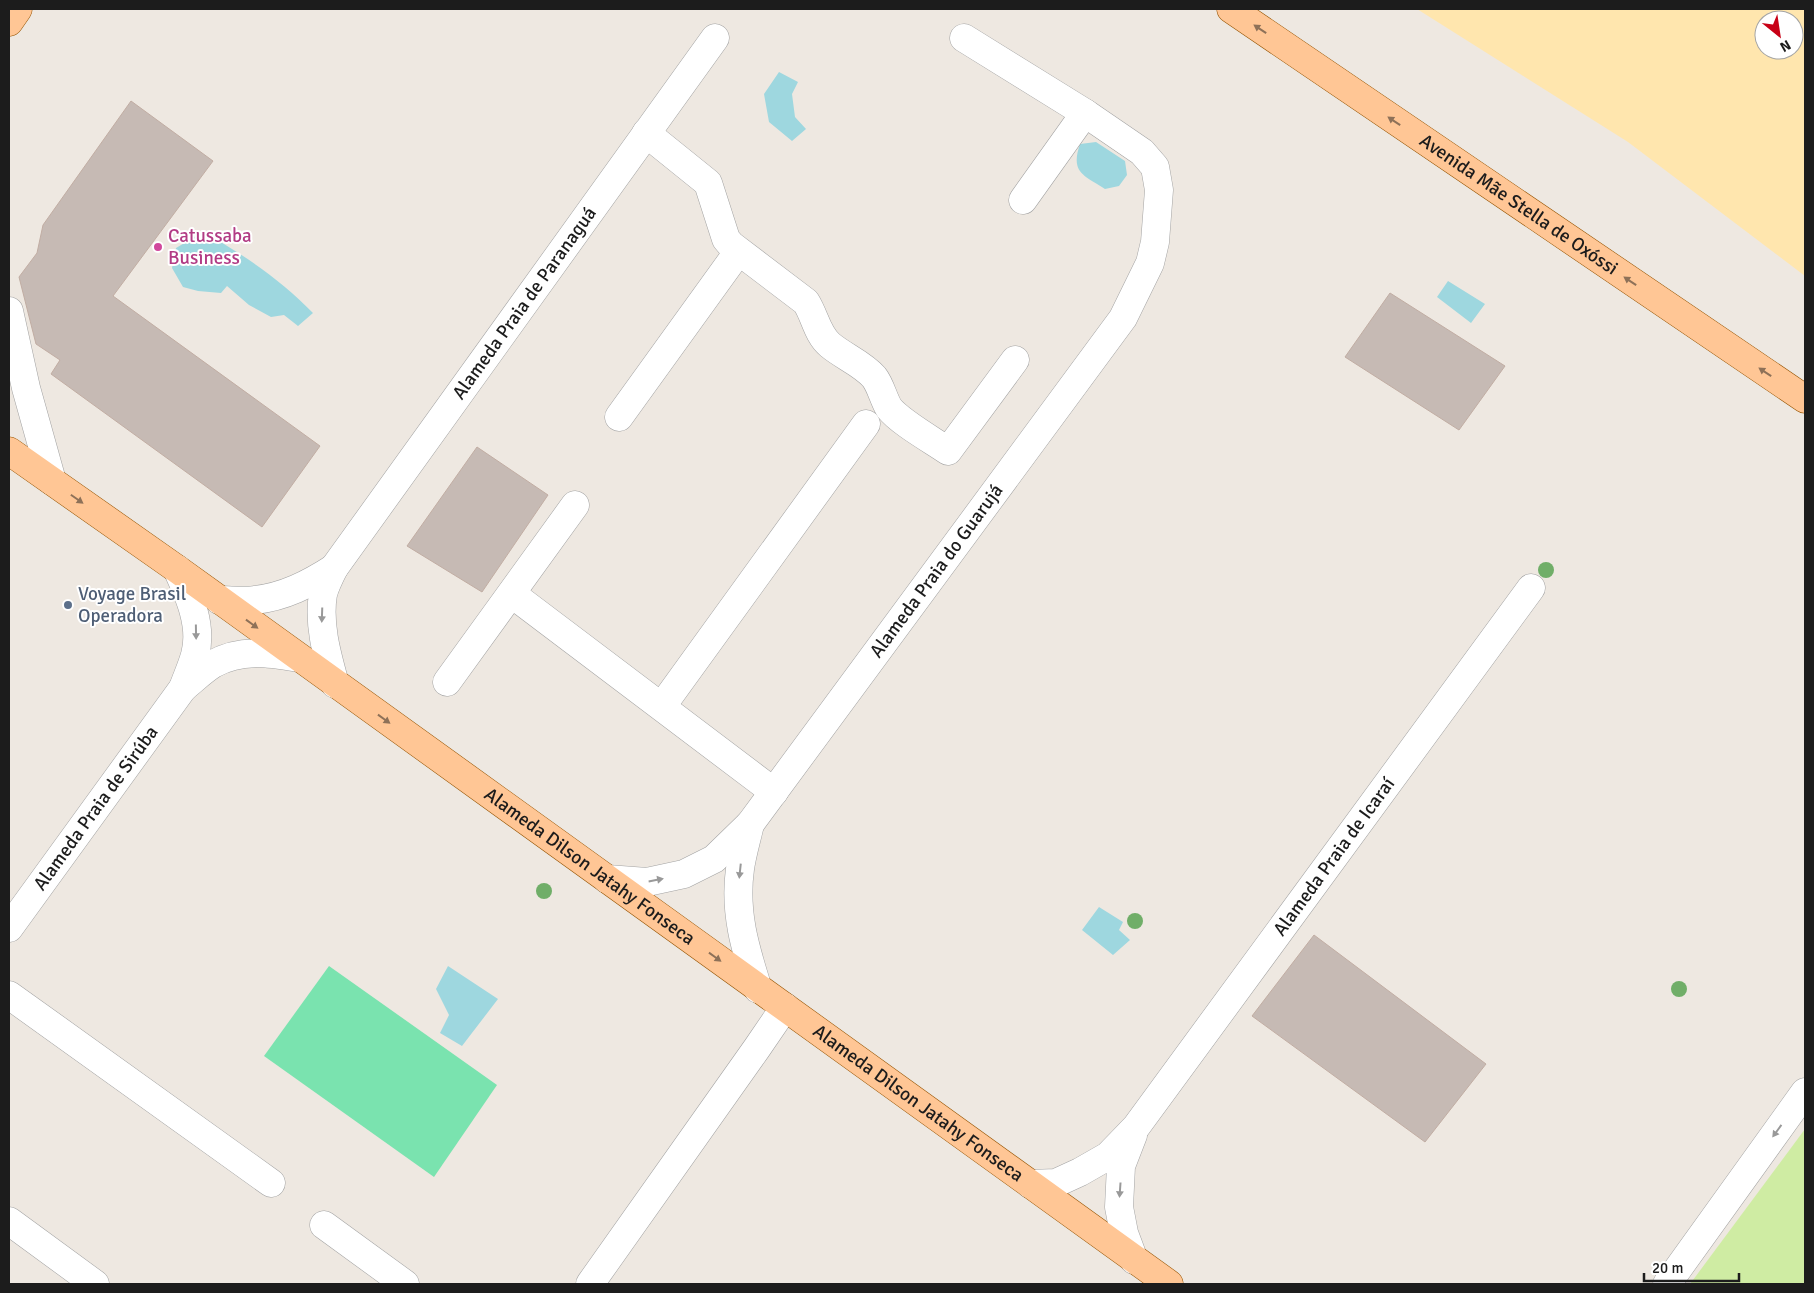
<svg xmlns="http://www.w3.org/2000/svg" width="1814" height="1293" viewBox="0 0 1814 1293" font-family="Signika,sans-serif">
  <style>
    .grass { fill: #cfeca3 }
    .sand { fill: #ffe6ae; fill-rule: evenodd }
    .pitch { fill: #7ae3af }
    .water { fill: #9ed7df }
    .building { fill: #c6bab4; stroke: #c1ada3 }
    .lines { fill: none; stroke-linecap: round; stroke-linejoin: round }
    .minor-casing { stroke: #a3a3a3; stroke-width: 29 }
    .major-casing { stroke: #945300; stroke-width: 29 }
    .minor { stroke: #fff; stroke-width: 28 }
    .major { stroke: #ffc695; stroke-width: 28 }
    .tree { fill: #70ae68 }
    .oneway { fill: #8e7158 }
    .oneway2 { fill: #999 }
    .hotel-dot { fill: #d1479c; stroke: #fff; stroke-width: 2 }
    .service-dot { fill: #5c6f8a; stroke: #fff; stroke-width: 2 }
    .labels { text-anchor: middle; dominant-baseline: central; stroke-width: 4; stroke-linejoin: round; paint-order: stroke }
    .street-label { font-size: 19px; fill: #1c1c1c; stroke: #fff }
    .hotel-label { font-size: 19px; fill: #b23c85; stroke: #fff; text-anchor: start }
    .service-label { font-size: 19px; fill: #4e5e75; stroke: #fff; text-anchor: start }
  </style>
  <rect width="100%" height="100%" fill="#eee8e1"/>
  <!-- grass -->
  <path class="grass" d="M 1805,1129 L 1805,1284 L 1690,1284 Z"/>
  <!-- sand -->
  <path class="sand" d="M 1417,9 L 1805,9 L 1805,276 L 1628,142 ZM 1764,20 L 1794,20 L 1794,50 L 1764,50 Z"/>
  <!-- pitch -->
  <path class="pitch" d="M 329,966 L 497,1085 L 434,1177 L 264,1056 Z"/>
  <!-- water -->
  <path class="water" d="M 779,72 L 798,82 L 792,94 L 795,117 L 806,129 L 792,141 L 769,122 L 764,94 Z
    M 1096,142 L 1125,161 L 1127,175 L 1119,186 L 1105,189 C 1084,175 1070,173 1080,144 Z
    M 203,232 C 243,254 281,280 313,313 L 298,326 L 284,315 L 271,317 L 249,305 L 227,286 L 221,293 L 198,291 L 183,287 L 172,268 L 176,248 Z
    M 1448,281 L 1485,304 L 1471,323 L 1437,297 Z
    M 1099,907 L 1123,922 L 1119,930 L 1130,940 L 1113,955 L 1082,930 Z
    M 448,966 L 498,999 L 462,1046 L 440,1033 L 449,1015 L 436,989 Z"/>
  <!-- building -->
  <path class="building" d="M 131,101 L 213,161 L 113,296 L 320,446 L 262,527 L 51,374 L 60,360 L 36,344 L 19,277 L 37,253 L 43,225 Z
    M 1390,293 L 1505,366 L 1459,430 L 1345,357 Z
    M 477,447 L 548,495 L 482,592 L 407,546 Z
    M 1314,935 L 1486,1064 L 1425,1142 L 1252,1016 Z"/>
  <g class="lines">
    <!-- minor casing -->
    <g class="minor-casing">
      <g id="minor">
        <path d="M 646,133 L 708,183 L 726,239 L 731,245 L 806,302 C 815,316 817,334 830,345 C 843,356 863,364 874,377 C 881,386 883,398 889,408 C 900,422 932,440 948,451 L 1015,360"/>
        <path d="M 1023,200 L 1085,113"/>
        <path d="M 9,311 L 26,388 L 52,481"/>
        <path d="M 619,417 L 738,252"/>
        <path d="M 512,594 L 774,792"/>
        <path d="M 219,600 C 231,600 243,602 255,600 C 284,597 309,584 334,568"/>
        <path d="M 447,682 L 575,505"/>
        <path id="s1" d="M 335,684 C 327,655 318,624 323,594 C 325,586 330,576 334,568 L 715,38"/>
        <path d="M 183,688 C 193,680 202,671 213,664 C 241,648 269,653 299,658"/>
        <path d="M 662,706 L 866,424"/>
        <path d="M 750,824 C 747,838 742,854 740,869 C 734,912 745,948 758,989"/>
        <path id="s2" d="M 607,879 L 647,882 L 684,874 L 714,859 L 750,824 L 1123,318 L 1150,263 L 1155,242 L 1159,190 L 1155,167 L 1142,152 L 1085,113 L 964,38"/>
        <path id="s3" d="M 9,928 L 183,688 C 187,677 192,666 195,655 C 203,626 189,595 177,569"/>
        <path d="M 9,995 L 271,1183"/>
        <path d="M 1133,1135 L 1121,1166 L 1119,1207 L 1124,1233 L 1134,1260"/>
        <path id="s4" d="M 1030,1184 L 1056,1183 L 1080,1172 L 1108,1156 L 1136,1127 L 1531,588"/>
        <path d="M 9,1221 L 95,1284"/>
        <path d="M 324,1225 L 405,1284"/>
        <path d="M 590,1284 L 757,1048 L 785,1007"/>
        <path d="M 1667,1284 L 1805,1092"/>
      </g>
    </g>
    <!-- major casing -->
    <g class="major-casing">
      <g id="major">
        <path id="s5" d="M 1231,9 L 1805,399"/>
        <path d="M 9,22 L 18,9"/>
        <path id="s6" d="M 9,451 L 177,569 L 1169,1284"/>
      </g>
    </g>
    <!-- minor -->
    <use href="#minor" class="minor"/>
    <!-- major -->
    <use href="#major" class="major"/>
  </g>
  <!-- trees -->
  <g class="tree">
    <circle cx="1546" cy="570" r="8"/>
    <circle cx="544" cy="891" r="8"/>
    <circle cx="1135" cy="921" r="8"/>
    <circle cx="1679" cy="989" r="8"/>
  </g>
  <!-- one-way arrows -->
  <defs><path id="oneway-solid" d="M-6-.8H1V-3.2L6.5 0L1 3.2V.8H-6Z" transform="scale(1.25)"/></defs>
  <g class="oneway">
    <use href="#oneway-solid" transform="translate(1260 29) rotate(-146)"/>
    <use href="#oneway-solid" transform="translate(1394 121) rotate(-146)"/>
    <use href="#oneway-solid" transform="translate(1630 281) rotate(-146)"/>
    <use href="#oneway-solid" transform="translate(1765 372) rotate(-146)"/>
    <use href="#oneway-solid" transform="translate(77 499) rotate(35)"/>
    <use href="#oneway-solid" transform="translate(252 624) rotate(36)"/>
    <use href="#oneway-solid" transform="translate(384 719) rotate(36)"/>
    <use href="#oneway-solid" transform="translate(715 957) rotate(36)"/>
  </g>
  <g class="oneway2">
    <use href="#oneway-solid" transform="translate(322 615) rotate(92)"/>
    <use href="#oneway-solid" transform="translate(196 632) rotate(89)"/>
    <use href="#oneway-solid" transform="translate(740 871) rotate(96)"/>
    <use href="#oneway-solid" transform="translate(656 880) rotate(-11)"/>
    <use href="#oneway-solid" transform="translate(1777 1131) rotate(126)"/>
    <use href="#oneway-solid" transform="translate(1120 1190) rotate(94)"/>
  </g>
  <!-- markers -->
  <circle class="hotel-dot" cx="158" cy="247" r="5"/>
  <circle class="service-dot" cx="68" cy="605" r="5"/>
  <g class="labels">
    <!-- street labels -->
    <g class="street-label">
      <text stroke="none"><textPath href="#s5" startOffset="348">Avenida Mãe Stella de Oxóssi</textPath></text>
      <text stroke="none"><textPath href="#s1" startOffset="446">Alameda Praia de Paranaguá</textPath></text>
      <text stroke="none"><textPath href="#s2" startOffset="476">Alameda Praia do Guarujá</textPath></text>
      <text stroke="none"><textPath href="#s3" startOffset="148">Alameda Praia de Sirúba</textPath></text>
      <text stroke="none"><textPath href="#s4" startOffset="460">Alameda Praia de Icaraí</textPath></text>
      <text stroke="none"><textPath href="#s6" startOffset="714">Alameda Dilson Jatahy Fonseca</textPath></text>
      <text stroke="none"><textPath href="#s6" startOffset="1119">Alameda Dilson Jatahy Fonseca</textPath></text>
    </g>
    <!-- hotel labels -->
    <g class="hotel-label">
      <text x="168" y="236">Catussaba<tspan x="168" dy="22">Business</tspan></text>
    </g>
    <!-- service labels -->
    <g class="service-label">
      <text x="78" y="594">Voyage Brasil<tspan x="78" dy="22">Operadora</tspan></text>
    </g>
  </g>
  <!-- border -->
  <rect width="1814" height="1293" fill="none" stroke="#1c1c1c" stroke-width="20"/>
  <!-- north arrow -->
  <g transform="translate(1779 35) rotate(150)"><circle r="24" fill="#ffffff" stroke="#a4a4a4"/>
  <path d="M0-4L9 19L0 12L-9 19Z" fill="#c80016"/>
  <text y="-8" font-size="14" font-weight="bold" text-anchor="middle" fill="#1c1c1c">N</text>
  </g>
  <!-- scale -->
  <path d="M1644 1273v8h95v-8" fill="none" stroke="#1c1c1c" stroke-width="2.5"/>
  <text x="1652" y="1273" font-size="15" fill="#1c1c1c" stroke="#ffffff" stroke-width="4" paint-order="stroke">20 m</text>
</svg>
